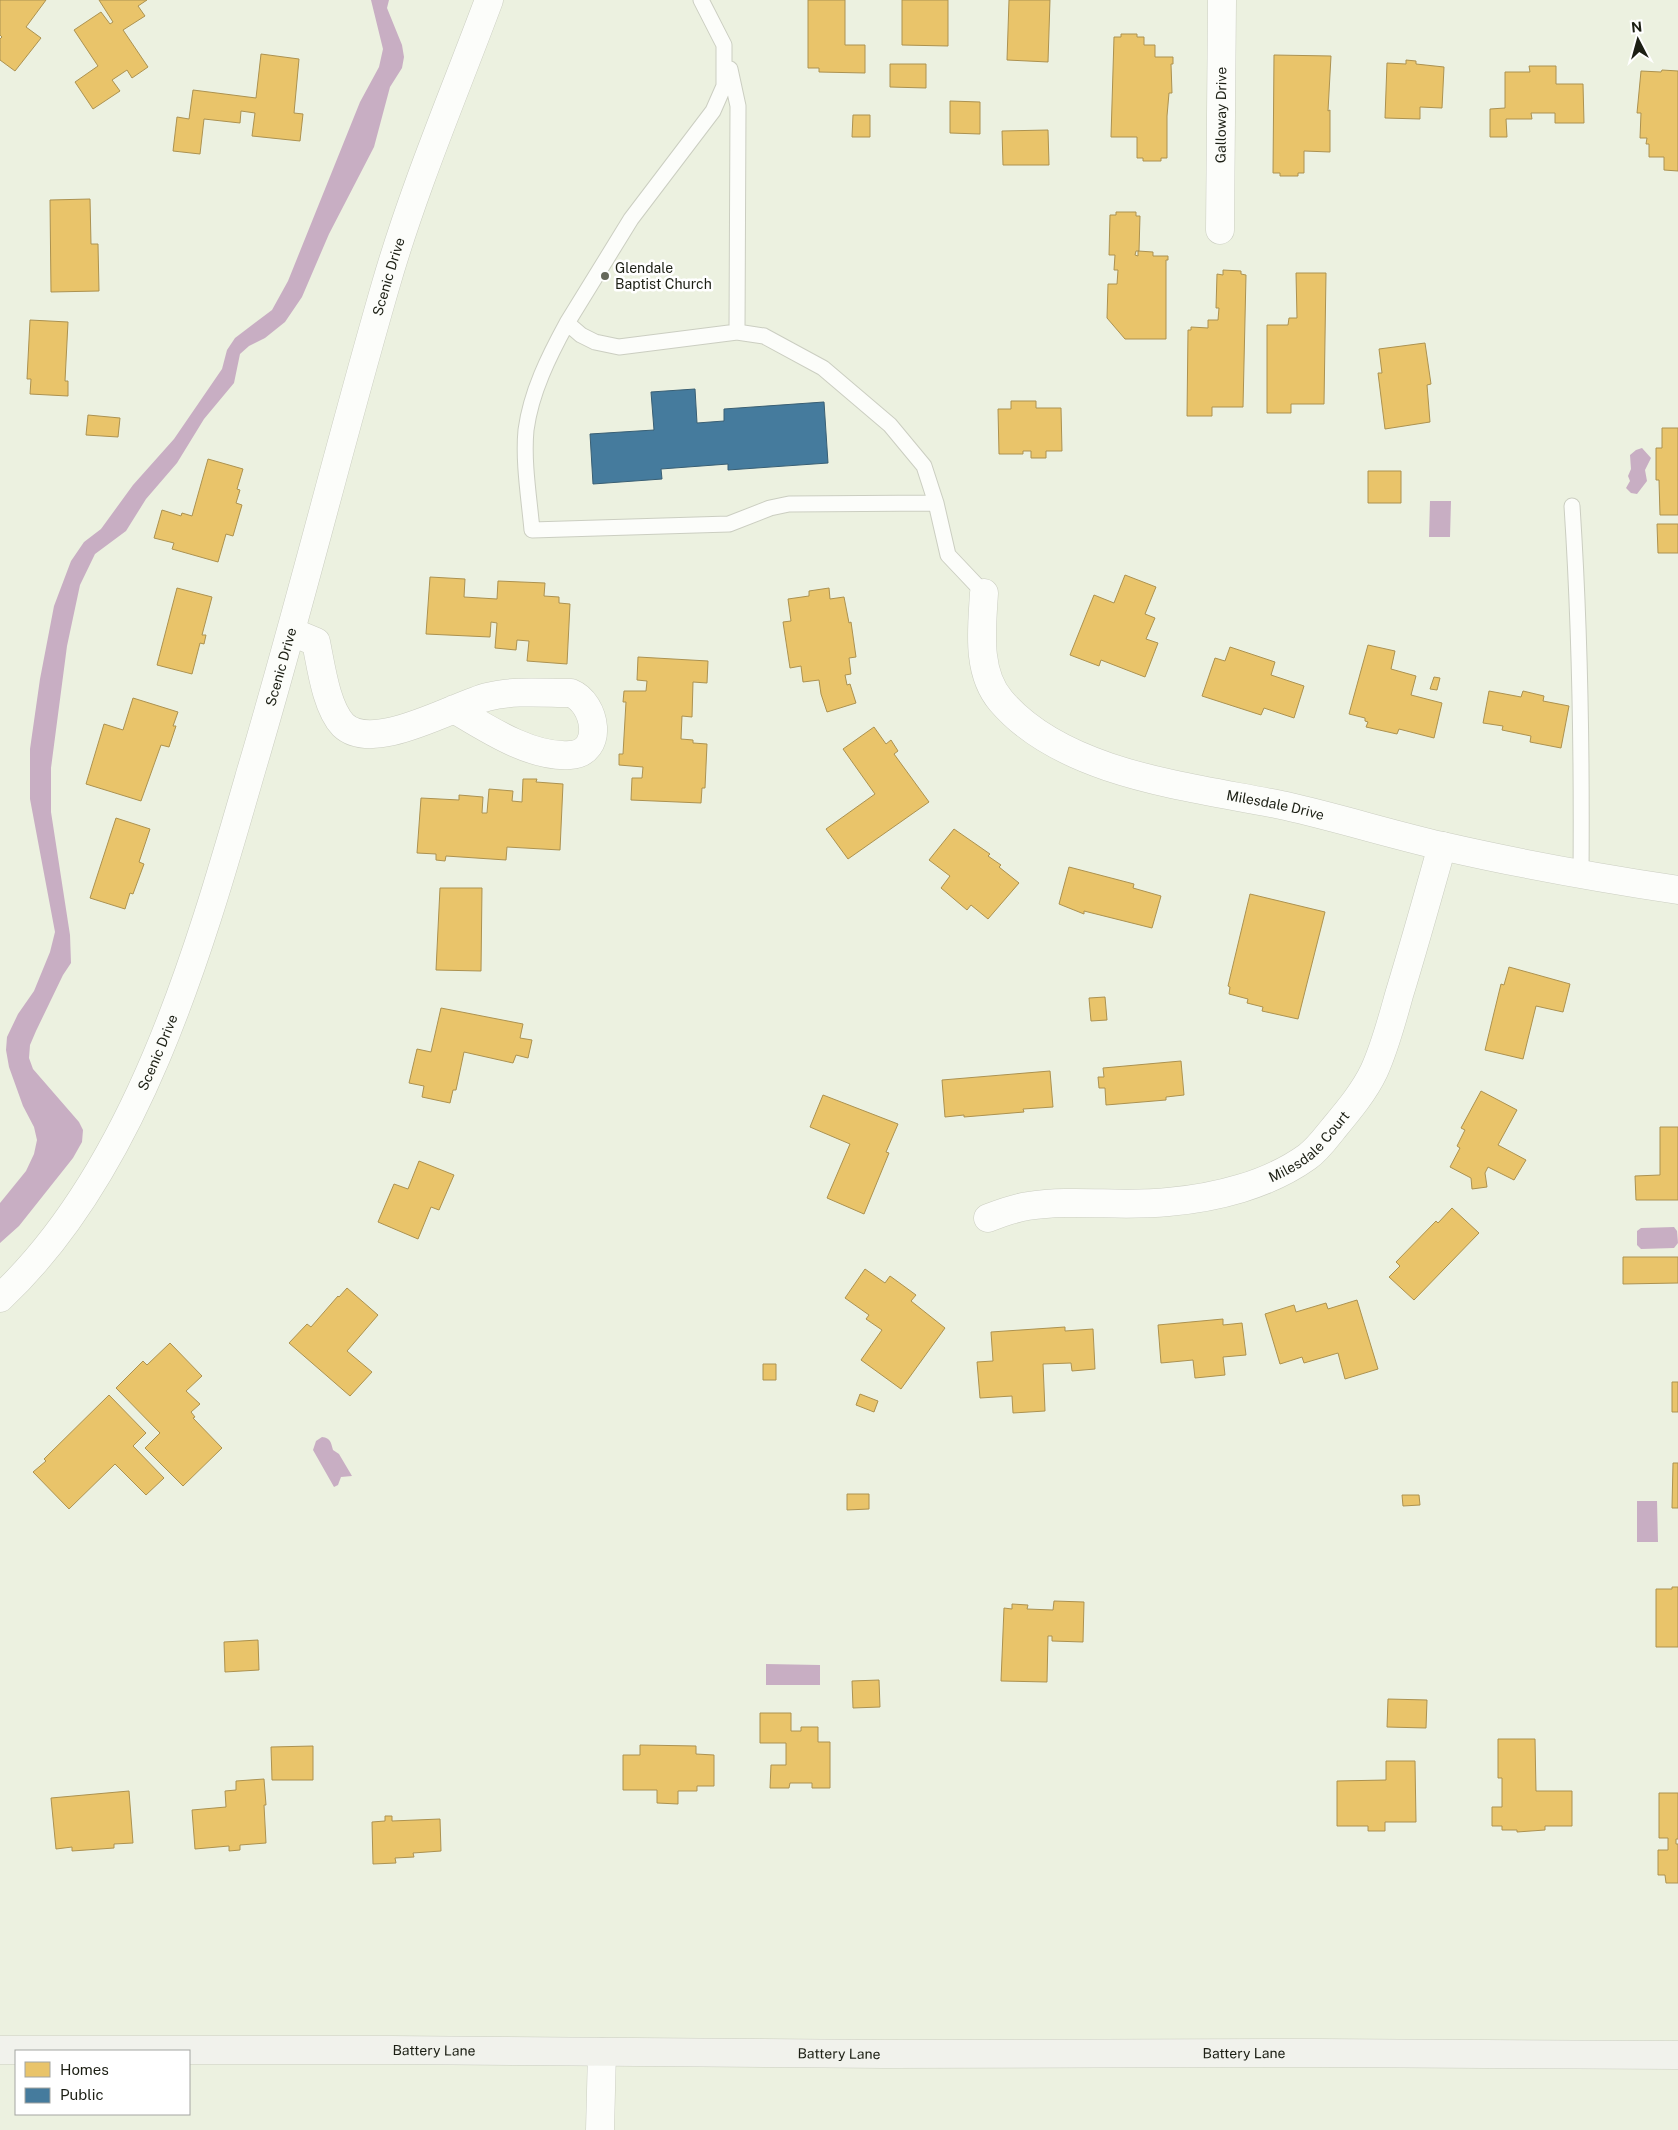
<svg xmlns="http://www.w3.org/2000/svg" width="1678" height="2130" viewBox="0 0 1678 2130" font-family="'Public Sans',sans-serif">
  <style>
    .water { fill: #c8aec3 }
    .homes { fill: #e9c46a; stroke: #ac9250 }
    .public { fill: #457b9d; stroke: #395f74 }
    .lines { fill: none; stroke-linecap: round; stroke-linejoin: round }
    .lane-casing { stroke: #cbcec1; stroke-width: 17 }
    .street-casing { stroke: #cbcec1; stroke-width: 29 }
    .secondary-casing { stroke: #cbcec1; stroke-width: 29 }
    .lane { stroke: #fcfdfa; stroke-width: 15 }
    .street { stroke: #fcfdfa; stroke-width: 28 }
    .secondary { stroke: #f1f2ec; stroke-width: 28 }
    .poi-dot { fill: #65685b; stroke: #fff; stroke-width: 2 }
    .labels { text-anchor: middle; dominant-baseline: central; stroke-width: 5; stroke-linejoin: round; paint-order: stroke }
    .street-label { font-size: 14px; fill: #1c1f14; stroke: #fff }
    .poi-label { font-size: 14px; fill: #1c1f14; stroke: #fff; text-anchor: start }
  </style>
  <rect width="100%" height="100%" fill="#ecf1e0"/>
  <!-- water -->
  <path class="water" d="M 371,0 L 389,0 L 387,8 L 402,45 L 404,57 L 402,68 L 390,87 L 374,147 L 329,234 L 302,297 L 285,322 L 265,338 L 249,346 L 240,354 L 234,383 L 204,419 L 177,463 L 146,499 L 126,531 L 95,554 L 80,585 L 67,646 L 51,768 L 51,812 L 70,935 L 71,963 L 63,975 L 36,1031 L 30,1045 L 29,1058 L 33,1069 L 79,1122 L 83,1130 L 82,1142 L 73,1158 L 19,1226 L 0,1243 L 0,1203 L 26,1171 L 34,1154 L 37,1140 L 34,1127 L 23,1106 L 9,1067 L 6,1050 L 7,1037 L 18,1014 L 34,991 L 50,952 L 55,932 L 30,799 L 30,749 L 40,679 L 54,606 L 71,561 L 84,542 L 101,529 L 133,485 L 174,439 L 222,369 L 227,350 L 235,338 L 272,310 L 288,281 L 360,102 L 379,67 L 383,49 Z
    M 1642,448 L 1651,458 L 1645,470 L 1647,481 L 1637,494 L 1631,493 L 1626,488 L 1630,481 L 1628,476 L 1631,469 L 1630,455 L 1636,450 Z
    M 1430,501 L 1451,501 L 1450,537 L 1429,537 Z
    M 1674,1227 L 1677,1231 L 1678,1243 L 1674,1248 L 1641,1249 L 1637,1245 L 1637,1231 L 1641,1228 Z
    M 322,1437 C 331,1438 331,1443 333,1450 L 339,1454 L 352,1476 L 341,1477 L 338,1485 L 334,1487 L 313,1450 L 316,1441 Z
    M 1637,1501 L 1657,1501 L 1658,1542 L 1637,1542 Z
    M 766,1664 L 820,1665 L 820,1685 L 766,1685 Z"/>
  <!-- homes -->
  <path class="homes" d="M 0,0 L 46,0 L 26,27 L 41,38 L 15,71 L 0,60 L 0,39 L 2,37 L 0,35 Z
    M 99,0 L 147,0 L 138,6 L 145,16 L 123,30 L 148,67 L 132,78 L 127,70 L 112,80 L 120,91 L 93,109 L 75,82 L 98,66 L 74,30 L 101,12 L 110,24 L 113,22 Z
    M 808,0 L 845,0 L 845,45 L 865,45 L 865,73 L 819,72 L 819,68 L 808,68 Z
    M 902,0 L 948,0 L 948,46 L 902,45 Z
    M 1009,0 L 1050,0 L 1048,62 L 1007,60 Z
    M 1121,34 L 1137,34 L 1137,37 L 1144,37 L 1144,45 L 1155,45 L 1155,57 L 1173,57 L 1173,64 L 1171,64 L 1172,93 L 1169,93 L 1167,116 L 1167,158 L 1161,158 L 1161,161 L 1143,161 L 1143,158 L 1137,158 L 1137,137 L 1111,137 L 1114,37 L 1121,37 Z
    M 261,54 L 299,59 L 294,113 L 303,114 L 300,141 L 252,136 L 255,113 L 241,111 L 240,123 L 204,119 L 200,154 L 173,151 L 177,117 L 189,119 L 193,90 L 256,98 Z
    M 1274,55 L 1331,56 L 1328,111 L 1330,110 L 1330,152 L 1304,151 L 1304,173 L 1298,173 L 1298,176 L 1280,176 L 1280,173 L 1273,173 Z
    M 1406,60 L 1416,61 L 1416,64 L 1444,67 L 1442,108 L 1420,107 L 1420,119 L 1385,118 L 1387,63 L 1406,64 Z
    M 890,64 L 926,64 L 926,88 L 890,87 Z
    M 1529,66 L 1556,66 L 1556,84 L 1583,84 L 1584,123 L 1555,123 L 1555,113 L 1531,113 L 1532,119 L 1506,119 L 1507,137 L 1490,137 L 1490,109 L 1505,108 L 1505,72 L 1530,72 Z
    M 1662,70 L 1678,71 L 1678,171 L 1664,170 L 1664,157 L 1649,157 L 1649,144 L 1646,144 L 1647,138 L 1640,138 L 1641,113 L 1637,113 L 1641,71 L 1661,72 Z
    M 950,101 L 980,102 L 980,134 L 950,133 Z
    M 853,115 L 870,115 L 870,137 L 852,137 Z
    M 1048,130 L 1049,165 L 1003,165 L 1002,131 Z
    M 90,199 L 91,244 L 98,244 L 99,291 L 51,292 L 50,200 Z
    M 1116,212 L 1136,212 L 1136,216 L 1140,216 L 1139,251 L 1136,251 L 1135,255 L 1138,256 L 1138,251 L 1153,252 L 1153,256 L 1168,256 L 1168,260 L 1166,260 L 1166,339 L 1125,339 L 1107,318 L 1108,284 L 1117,284 L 1118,270 L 1114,270 L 1115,255 L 1109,255 L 1110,215 L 1116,215 Z
    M 1223,270 L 1241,271 L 1241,274 L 1246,275 L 1243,407 L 1212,407 L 1212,416 L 1187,416 L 1188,330 L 1191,330 L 1191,327 L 1208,328 L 1208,320 L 1218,320 L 1219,308 L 1216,308 L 1217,274 L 1223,275 Z
    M 1296,273 L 1326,273 L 1324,404 L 1291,404 L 1291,413 L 1267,413 L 1267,325 L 1288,325 L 1289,318 L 1297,318 Z
    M 30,320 L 68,322 L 65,381 L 68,381 L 68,396 L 30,394 L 31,379 L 27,379 Z
    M 1425,343 L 1431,384 L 1427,385 L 1430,422 L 1385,429 L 1378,373 L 1382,373 L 1379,349 Z
    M 1011,401 L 1036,401 L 1036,408 L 1061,408 L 1062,451 L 1046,451 L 1046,458 L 1031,458 L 1031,451 L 1023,451 L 1023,454 L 999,454 L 998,409 L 1011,409 Z
    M 88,415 L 120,418 L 118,437 L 86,435 Z
    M 1662,428 L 1678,428 L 1678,515 L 1660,515 L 1659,480 L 1656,480 L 1656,448 L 1662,448 Z
    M 208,459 L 243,469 L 237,489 L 240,490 L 236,503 L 242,505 L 233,536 L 226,534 L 218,562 L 172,549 L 174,543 L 154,538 L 162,510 L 181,516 L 182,513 L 192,516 Z
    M 1368,471 L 1401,471 L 1401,503 L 1368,503 Z
    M 1657,524 L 1678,524 L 1678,553 L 1658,553 Z
    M 1125,575 L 1156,587 L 1145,614 L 1155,618 L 1146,639 L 1158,643 L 1145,677 L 1101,660 L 1099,666 L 1070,655 L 1094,595 L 1114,603 Z
    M 430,577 L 465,579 L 464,597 L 497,599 L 498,581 L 545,583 L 544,596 L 559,597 L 559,603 L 570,604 L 567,664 L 527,661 L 529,641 L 517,640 L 516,650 L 495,648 L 497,623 L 491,622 L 490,637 L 426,634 Z
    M 177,588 L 212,597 L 202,635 L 206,635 L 204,644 L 200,643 L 192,674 L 157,665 Z
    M 829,588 L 830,599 L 844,597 L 849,623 L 851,622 L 856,657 L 849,658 L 851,674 L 845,675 L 847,685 L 850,684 L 856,703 L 827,712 L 821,694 L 819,680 L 803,682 L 801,666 L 790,668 L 783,622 L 791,621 L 788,599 L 809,596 L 809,591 Z
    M 1368,645 L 1395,651 L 1391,669 L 1416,676 L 1411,695 L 1442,703 L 1434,738 L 1399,729 L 1397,734 L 1366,727 L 1368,722 L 1365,721 L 1365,718 L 1349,714 Z
    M 1230,647 L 1275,662 L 1271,675 L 1304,686 L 1294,718 L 1264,708 L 1261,715 L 1202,696 L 1215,658 L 1225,661 Z
    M 638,657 L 708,661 L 707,683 L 693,682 L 692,717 L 682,716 L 681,739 L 693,740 L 693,743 L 707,744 L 705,788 L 702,788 L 701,803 L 631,800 L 632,778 L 642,778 L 643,767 L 619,765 L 619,754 L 623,754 L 626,702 L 623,702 L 624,691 L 646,691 L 647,681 L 637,680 Z
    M 1434,677 L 1440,678 L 1437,690 L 1430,689 Z
    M 1489,691 L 1521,697 L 1523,691 L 1544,696 L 1543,701 L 1569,706 L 1561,748 L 1530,742 L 1531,736 L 1502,730 L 1503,726 L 1483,723 Z
    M 133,698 L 178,712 L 173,726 L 176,726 L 169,747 L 161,745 L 141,801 L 86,784 L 104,724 L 123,730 Z
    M 874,727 L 886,744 L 891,740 L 898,751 L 894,754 L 929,802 L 848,859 L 826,829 L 875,794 L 843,749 Z
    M 523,779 L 537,779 L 536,782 L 563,784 L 560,850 L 507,847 L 506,860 L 446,856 L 445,861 L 436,860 L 436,854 L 417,853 L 421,798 L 459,800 L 459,795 L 483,797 L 482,813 L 487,813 L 489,789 L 513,791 L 512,801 L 522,802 Z
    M 116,818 L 150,829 L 139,862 L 144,864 L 133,894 L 130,893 L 125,909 L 90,898 Z
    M 954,829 L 990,854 L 988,856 L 1001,865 L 999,867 L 1019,883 L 988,919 L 971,905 L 967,910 L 941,888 L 950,876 L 929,860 Z
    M 1069,867 L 1134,884 L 1133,888 L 1161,896 L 1152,928 L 1084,911 L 1084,914 L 1059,904 Z
    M 440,888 L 482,888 L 481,971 L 436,970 Z
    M 1250,894 L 1325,912 L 1298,1019 L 1262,1011 L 1263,1007 L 1247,1003 L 1248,999 L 1229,994 L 1230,987 L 1228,986 Z
    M 1509,967 L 1570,984 L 1563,1012 L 1536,1006 L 1523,1059 L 1485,1050 L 1501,984 L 1504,985 Z
    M 1105,997 L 1107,1020 L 1091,1021 L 1089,998 Z
    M 441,1008 L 523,1024 L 520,1038 L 532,1040 L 528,1058 L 516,1055 L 513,1063 L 464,1052 L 456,1090 L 453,1090 L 450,1103 L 422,1097 L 424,1086 L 409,1083 L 417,1049 L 431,1052 Z
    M 1181,1061 L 1184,1095 L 1166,1097 L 1166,1100 L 1106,1105 L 1105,1088 L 1099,1088 L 1098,1077 L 1104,1077 L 1103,1068 Z
    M 1050,1071 L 1053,1107 L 1023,1109 L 1024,1112 L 964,1117 L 964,1115 L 945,1117 L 942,1080 Z
    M 1481,1091 L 1517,1110 L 1498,1145 L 1526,1160 L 1514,1180 L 1488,1167 L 1485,1173 L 1487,1187 L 1472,1189 L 1471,1178 L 1450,1167 L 1460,1148 L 1457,1146 L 1465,1130 L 1461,1128 Z
    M 823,1095 L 898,1124 L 886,1152 L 889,1153 L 864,1214 L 827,1198 L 850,1144 L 810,1127 Z
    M 1660,1127 L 1678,1127 L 1678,1200 L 1636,1200 L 1635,1176 L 1660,1175 Z
    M 419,1161 L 454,1175 L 439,1210 L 431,1207 L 418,1239 L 378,1222 L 394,1184 L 408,1189 Z
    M 1452,1208 L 1479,1233 L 1414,1300 L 1389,1277 L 1400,1266 L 1396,1262 L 1436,1221 L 1438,1223 Z
    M 1623,1257 L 1678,1257 L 1678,1283 L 1623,1284 Z
    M 865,1269 L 885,1283 L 890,1276 L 916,1295 L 911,1301 L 945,1328 L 901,1389 L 861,1360 L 882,1330 L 866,1319 L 869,1315 L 845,1298 Z
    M 347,1288 L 378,1315 L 347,1351 L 372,1372 L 350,1396 L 289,1343 L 307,1324 L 311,1327 L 338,1296 L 339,1297 Z
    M 1357,1300 L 1378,1369 L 1345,1379 L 1338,1353 L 1304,1363 L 1302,1357 L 1280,1364 L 1265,1314 L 1294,1305 L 1296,1312 L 1326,1303 L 1328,1309 Z
    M 1223,1319 L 1223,1325 L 1242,1323 L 1246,1355 L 1223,1357 L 1225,1375 L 1195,1378 L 1193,1360 L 1161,1363 L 1158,1325 Z
    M 1065,1327 L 1065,1331 L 1093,1329 L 1095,1369 L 1072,1371 L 1071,1363 L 1043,1364 L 1045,1411 L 1013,1413 L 1012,1396 L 980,1398 L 977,1362 L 993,1361 L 991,1332 Z
    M 170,1343 L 202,1376 L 186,1391 L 200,1404 L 191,1412 L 195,1417 L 193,1418 L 222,1448 L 183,1486 L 145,1448 L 160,1433 L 116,1388 L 143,1361 L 147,1365 Z
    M 763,1364 L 776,1364 L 776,1380 L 763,1380 Z
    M 1672,1382 L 1678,1382 L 1678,1412 L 1672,1412 Z
    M 860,1394 L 878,1401 L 874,1412 L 856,1405 Z
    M 109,1395 L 146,1433 L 133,1446 L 164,1478 L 146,1495 L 115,1464 L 69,1509 L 33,1472 L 46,1461 L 44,1459 Z
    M 1673,1463 L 1678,1463 L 1678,1508 L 1672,1508 Z
    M 847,1494 L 869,1494 L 869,1509 L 847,1510 Z
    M 1402,1495 L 1419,1495 L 1420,1505 L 1403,1506 Z
    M 1672,1587 L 1678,1587 L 1678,1647 L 1656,1647 L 1656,1589 L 1672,1589 Z
    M 1054,1601 L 1084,1602 L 1083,1642 L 1052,1641 L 1052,1636 L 1048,1636 L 1047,1682 L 1001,1681 L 1004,1608 L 1012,1609 L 1012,1604 L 1028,1605 L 1027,1609 L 1053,1610 Z
    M 258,1640 L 259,1670 L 225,1672 L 224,1642 Z
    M 879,1680 L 880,1707 L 853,1708 L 852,1681 Z
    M 1388,1699 L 1427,1700 L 1426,1728 L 1387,1727 Z
    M 760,1713 L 791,1713 L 791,1731 L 801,1731 L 801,1727 L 818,1727 L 818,1742 L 830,1742 L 830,1788 L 812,1788 L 812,1783 L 790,1783 L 789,1788 L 770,1788 L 771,1765 L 786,1765 L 786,1743 L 760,1743 Z
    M 1498,1739 L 1535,1739 L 1536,1791 L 1572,1791 L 1572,1826 L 1545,1826 L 1545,1830 L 1517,1832 L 1517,1830 L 1502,1830 L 1502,1826 L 1492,1826 L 1492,1807 L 1502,1807 L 1502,1778 L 1498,1778 Z
    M 640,1745 L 696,1746 L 696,1754 L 714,1755 L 714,1786 L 697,1786 L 697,1791 L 678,1791 L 678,1804 L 657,1803 L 657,1790 L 623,1790 L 623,1755 L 640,1755 Z
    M 313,1746 L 313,1780 L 272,1780 L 271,1747 Z
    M 1386,1761 L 1415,1761 L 1416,1822 L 1385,1822 L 1385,1831 L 1368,1831 L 1368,1826 L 1337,1826 L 1337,1781 L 1386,1780 Z
    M 264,1779 L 266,1805 L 264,1805 L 266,1843 L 240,1845 L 240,1850 L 229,1851 L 229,1846 L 195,1849 L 192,1810 L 226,1807 L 225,1791 L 236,1790 L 236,1781 Z
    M 129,1791 L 133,1843 L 114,1844 L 114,1848 L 72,1851 L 72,1847 L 56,1849 L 51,1798 Z
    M 1659,1793 L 1678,1793 L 1678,1839 L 1676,1839 L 1676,1844 L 1678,1844 L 1678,1883 L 1666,1883 L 1665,1875 L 1658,1875 L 1658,1850 L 1668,1850 L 1668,1838 L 1659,1838 Z
    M 385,1816 L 392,1816 L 392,1821 L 440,1819 L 441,1851 L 413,1853 L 414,1857 L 395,1858 L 396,1863 L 373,1864 L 372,1822 L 385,1821 Z"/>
  <!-- public -->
  <path class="public" d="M 695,389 L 697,423 L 724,421 L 724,409 L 824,402 L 828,463 L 728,470 L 728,464 L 661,469 L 662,479 L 593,484 L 590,434 L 654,430 L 651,392 Z"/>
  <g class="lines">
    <!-- lane casing -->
    <g class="lane-casing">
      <path id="lane" d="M 730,69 L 738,106 L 737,332
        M 567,323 L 631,219 L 713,111 L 724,86 L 724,45 L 701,0
        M 936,503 L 789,504 L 770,508 L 729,524 L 532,530 C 529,497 523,462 526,430 C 531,392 549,356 567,323 L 581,335 L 595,342 L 619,347 L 737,332 L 764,336 L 823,368 L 890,425 L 924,466 L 936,503 L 948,555 L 984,593
        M 1572,506 C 1580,628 1582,752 1581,875"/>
    </g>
    <!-- street casing -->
    <g class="street-casing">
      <g id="street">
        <path id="s1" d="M 1220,230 L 1222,0"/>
        <path id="s2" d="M 984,593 C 982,628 976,672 1001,701 C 1065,776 1195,787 1286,806 C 1339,818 1390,834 1442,846 C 1520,864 1599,878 1678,890"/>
        <path d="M 292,632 L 316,642 C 321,666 326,707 343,725 C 373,754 453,706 487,697 C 513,690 544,693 571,693 C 596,703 605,753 570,755 C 531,758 486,728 454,709"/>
        <path id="s3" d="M 988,1218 C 1001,1213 1014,1208 1028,1206 C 1074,1199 1121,1207 1168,1202 C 1215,1198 1268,1185 1307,1157 C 1317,1150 1325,1139 1333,1129 C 1348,1111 1364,1092 1374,1071 C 1385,1047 1392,1020 1399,995 C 1414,946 1428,896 1442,846"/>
        <path id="s4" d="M 0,1298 C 138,1169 200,948 251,771 C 299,610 339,446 386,284 C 414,187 454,94 489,0"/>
        <path d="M 600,2130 L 602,2052"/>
      </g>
    </g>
    <!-- secondary casing -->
    <g class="secondary-casing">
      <g id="secondary">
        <path id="s5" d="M 0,2050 L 392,2050 L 884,2054 L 1317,2053 L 1678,2055"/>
      </g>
    </g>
    <!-- lane -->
    <use href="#lane" class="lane"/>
    <!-- street -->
    <use href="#street" class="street"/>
    <!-- secondary -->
    <use href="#secondary" class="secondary"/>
  </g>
  <!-- markers -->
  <circle class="poi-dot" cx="605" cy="276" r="5"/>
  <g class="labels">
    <!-- street labels -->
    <g class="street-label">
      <text stroke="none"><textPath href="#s1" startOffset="115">Galloway Drive</textPath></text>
      <text stroke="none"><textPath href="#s4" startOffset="1104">Scenic Drive</textPath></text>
      <text stroke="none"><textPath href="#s4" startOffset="699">Scenic Drive</textPath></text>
      <text stroke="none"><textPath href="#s2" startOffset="411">Milesdale Drive</textPath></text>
      <text stroke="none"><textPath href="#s4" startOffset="294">Scenic Drive</textPath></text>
      <text stroke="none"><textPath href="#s3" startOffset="338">Milesdale Court</textPath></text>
      <text stroke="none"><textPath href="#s5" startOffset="434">Battery Lane</textPath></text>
      <text stroke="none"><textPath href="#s5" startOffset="1244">Battery Lane</textPath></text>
      <text stroke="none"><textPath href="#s5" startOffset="839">Battery Lane</textPath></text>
    </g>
    <!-- poi labels -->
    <g class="poi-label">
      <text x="615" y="268">Glendale<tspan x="615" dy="16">Baptist Church</tspan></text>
    </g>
  </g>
  <!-- legend -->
  <rect x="15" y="2050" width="175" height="65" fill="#ffffff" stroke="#a4a5a1"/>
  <rect x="25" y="2062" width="25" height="15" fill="#e9c46a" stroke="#a4a5a1"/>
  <text x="60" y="2075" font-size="15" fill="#1c1f14">Homes</text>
  <rect x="25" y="2088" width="25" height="15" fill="#457b9d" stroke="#a4a5a1"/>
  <text x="60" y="2100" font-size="15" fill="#1c1f14">Public</text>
  <!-- north arrow -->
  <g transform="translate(1638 40) rotate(354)" stroke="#ffffff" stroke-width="4" paint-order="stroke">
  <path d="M0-4L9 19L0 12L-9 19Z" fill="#1c1f14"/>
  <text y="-8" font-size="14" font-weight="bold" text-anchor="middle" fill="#1c1f14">N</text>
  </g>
</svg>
